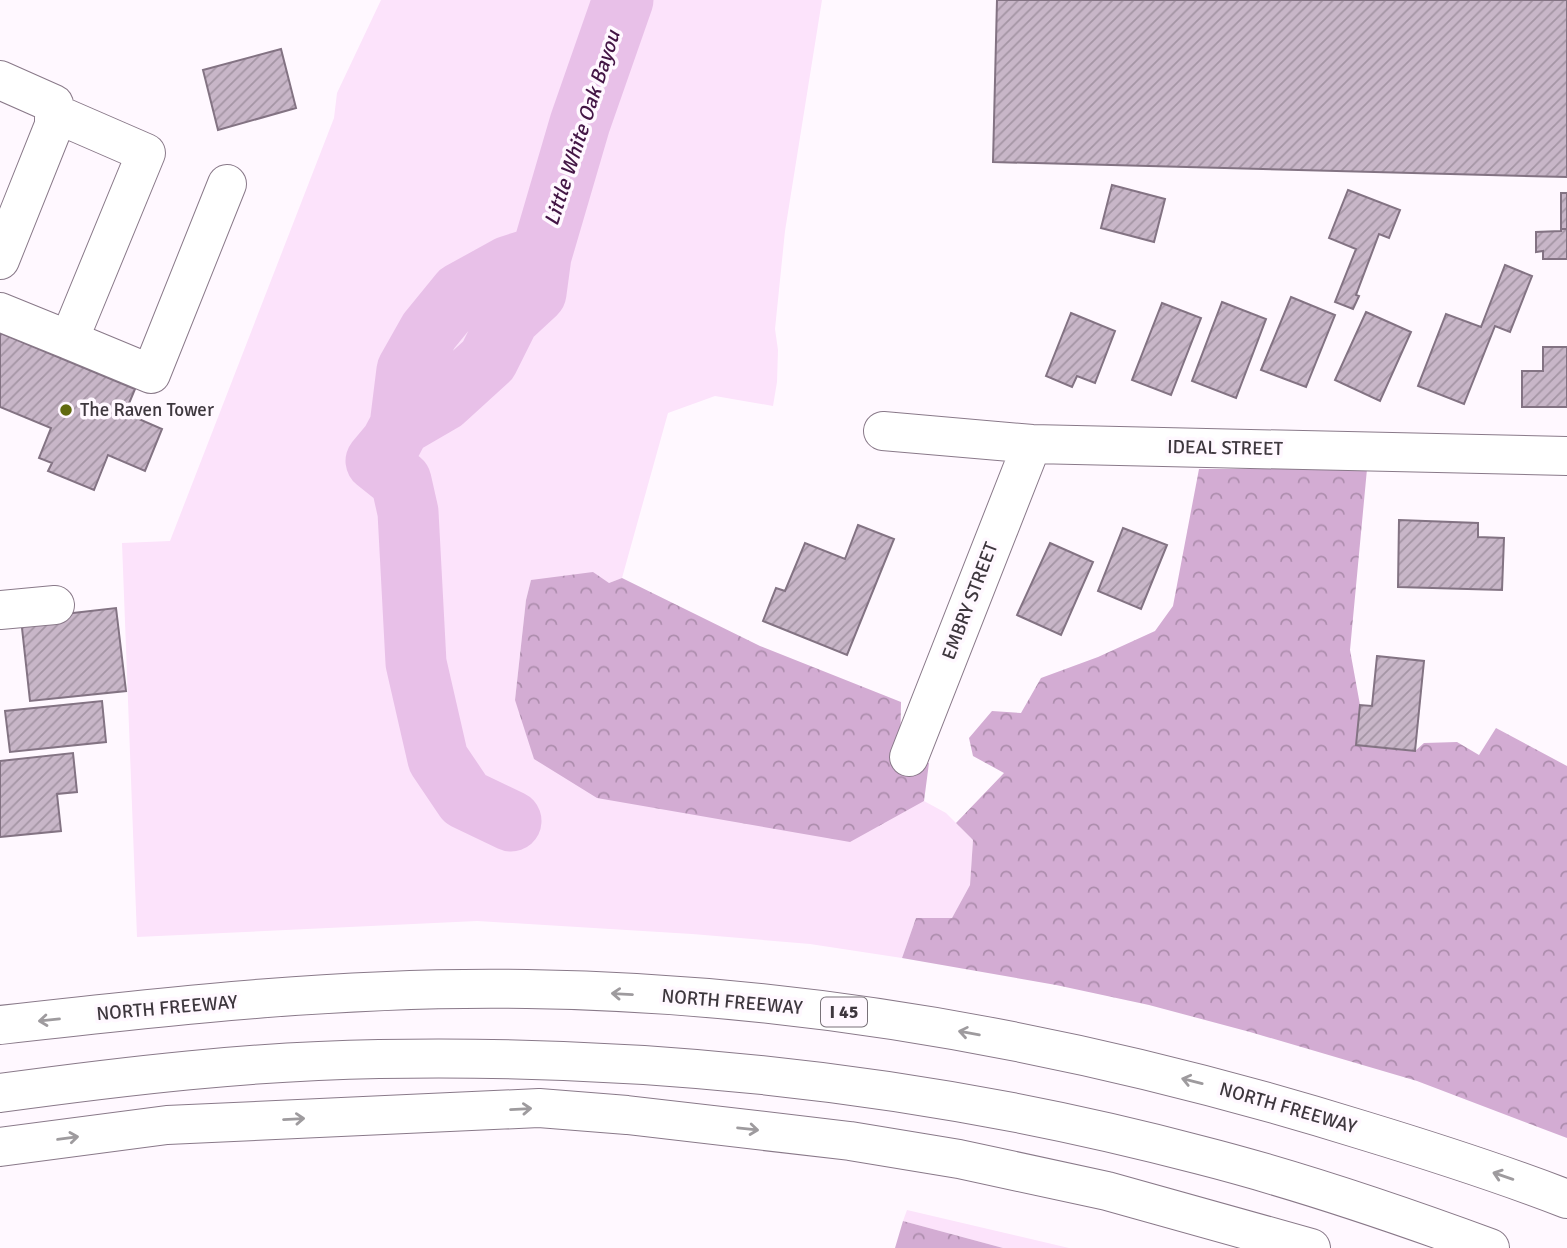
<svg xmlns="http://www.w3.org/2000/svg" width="1567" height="1248" viewBox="0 0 1567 1248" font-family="Signika,sans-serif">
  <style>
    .green { fill: #fce3fb }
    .forest { fill: url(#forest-crowns) }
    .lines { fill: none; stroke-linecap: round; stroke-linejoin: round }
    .river { stroke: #e8c0e8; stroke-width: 61 }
    .building { fill: url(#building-hatch); stroke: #837383; stroke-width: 2 }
    .minor-casing { stroke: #897989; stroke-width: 40 }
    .highway-casing { stroke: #897989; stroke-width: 40 }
    .minor { stroke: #fff; stroke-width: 38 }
    .highway { stroke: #fff; stroke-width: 38 }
    .oneway { stroke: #9e9b9e }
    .poi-dot { fill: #616a10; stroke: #fff8ff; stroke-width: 2.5 }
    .labels { text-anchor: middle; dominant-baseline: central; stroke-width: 7; stroke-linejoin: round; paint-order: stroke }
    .shield { fill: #fff8ff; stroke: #787178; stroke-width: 2 }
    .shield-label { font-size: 18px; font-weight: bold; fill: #3e373e }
    .poi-label { font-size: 19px; fill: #3e373e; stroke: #fff8ff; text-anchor: start }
    .street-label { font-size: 19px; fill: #3e373e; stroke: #fff8ff }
    .water-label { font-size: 21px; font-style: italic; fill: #431545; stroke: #fff8ff }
  </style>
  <defs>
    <pattern id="forest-crowns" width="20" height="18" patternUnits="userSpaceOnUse" patternTransform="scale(1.75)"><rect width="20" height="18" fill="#d3acd3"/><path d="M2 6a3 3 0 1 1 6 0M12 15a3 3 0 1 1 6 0" fill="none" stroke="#ad8dad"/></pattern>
    <pattern id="building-hatch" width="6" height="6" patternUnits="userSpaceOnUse" patternTransform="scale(1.75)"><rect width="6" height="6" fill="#c8b6c8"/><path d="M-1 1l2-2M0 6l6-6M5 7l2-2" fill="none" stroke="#a495a4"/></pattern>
  </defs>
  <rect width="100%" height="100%" fill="#fff8ff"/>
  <!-- green -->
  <path class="green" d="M 381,0 L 822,0 L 785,231 L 775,329 L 778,350 L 777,382 L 773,406 L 715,396 L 668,413 L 622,578 L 609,583 L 531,580 L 526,600 L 515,700 L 904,810 L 924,801 L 946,813 L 973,840 L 970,885 L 952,918 L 916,918 L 902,958 L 810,944 L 692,934 L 477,921 L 137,937 L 122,543 L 170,541 L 334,118 L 337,93 Z
    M 907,1210 L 1069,1248 L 1003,1248 L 903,1221 Z"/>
  <!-- forest -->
  <path class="forest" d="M 1199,469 L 1367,469 L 1350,650 L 1360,705 L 1356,745 L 1415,751 L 1424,743 L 1457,742 L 1479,755 L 1496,728 L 1567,766 L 1567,1138 L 1417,1081 L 1250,1032 L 1149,1005 L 1056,985 L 902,958 L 916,918 L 952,918 L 970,885 L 973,840 L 956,823 L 1004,773 L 973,756 L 969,738 L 992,711 L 1021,713 L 1041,678 L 1098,657 L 1155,631 L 1173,606 Z
    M 593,572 L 609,583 L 622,578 L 760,646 L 901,702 L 900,761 L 929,763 L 924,801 L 850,842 L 597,798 L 534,759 L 515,700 L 526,600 L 531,580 Z
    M 903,1221 L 1003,1248 L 895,1248 Z"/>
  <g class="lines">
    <!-- river -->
    <path class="river" d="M 400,426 L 443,401 L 488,360 L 509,318 L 536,293 L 541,256
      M 511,821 L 465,799 L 438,759 L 416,663 L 408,512 L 401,481 L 376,461 L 391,443 L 400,426 L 407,370 L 429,331 L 460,293 L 509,266 L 541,256 L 580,123 L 623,0"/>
  </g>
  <!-- building -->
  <path class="building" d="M 997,0 L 1567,0 L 1567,177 L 993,162 Z
    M 281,49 L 296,108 L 218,130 L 203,70 Z
    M 1112,185 L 1165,199 L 1154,242 L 1101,228 Z
    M 1348,190 L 1400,210 L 1389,238 L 1379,234 L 1356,295 L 1359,296 L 1353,309 L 1335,302 L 1356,249 L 1329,238 Z
    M 1561,193 L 1567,193 L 1567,229 L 1561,229 Z
    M 1561,229 L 1567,229 L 1567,259 L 1543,259 L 1543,251 L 1536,252 L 1536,232 L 1561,231 Z
    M 1505,265 L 1532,276 L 1510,332 L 1495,326 L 1464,404 L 1418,386 L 1446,314 L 1481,327 Z
    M 1291,297 L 1335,315 L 1306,387 L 1261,370 Z
    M 1222,302 L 1266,319 L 1236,398 L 1192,381 Z
    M 1162,303 L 1201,318 L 1171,395 L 1132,380 Z
    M 1366,312 L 1411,332 L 1380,401 L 1335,380 Z
    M 1071,313 L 1115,331 L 1095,383 L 1077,376 L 1072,387 L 1046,376 Z
    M 0,333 L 135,389 L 125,413 L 162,429 L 145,471 L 108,455 L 94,490 L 48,471 L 52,463 L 39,458 L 51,428 L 0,407 Z
    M 1543,347 L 1567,347 L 1567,407 L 1522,407 L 1522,371 L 1543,371 Z
    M 1399,520 L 1478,523 L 1478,537 L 1504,538 L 1502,590 L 1398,587 Z
    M 858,525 L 894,539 L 847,655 L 763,621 L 776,588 L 785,591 L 805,543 L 845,559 Z
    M 1123,528 L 1167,545 L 1141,609 L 1098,591 Z
    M 1050,543 L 1093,562 L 1061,635 L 1017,615 Z
    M 116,608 L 126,691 L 30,701 L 21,619 Z
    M 1377,656 L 1424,661 L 1415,751 L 1356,745 L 1360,705 L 1372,706 Z
    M 102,701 L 106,742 L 10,752 L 5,711 Z
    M 73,753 L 77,792 L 57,794 L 61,831 L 0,837 L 0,761 Z"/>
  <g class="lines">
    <!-- minor casing -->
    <g class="minor-casing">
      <path id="minor" d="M 0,80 L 54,104 L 54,125 L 0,260
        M 0,312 L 69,340 L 146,153 L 54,113
        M 69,340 L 151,374 L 227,184
        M 883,431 L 1032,444 L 1567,456
        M 0,610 L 55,605
        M 909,757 L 1032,444"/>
    </g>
    <!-- highway casing -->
    <g class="highway-casing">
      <path id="highway" d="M 0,1025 C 175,1005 351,986 527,989 C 811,993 1092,1046 1362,1130 C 1431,1151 1500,1173 1567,1199
        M 0,1093 C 125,1076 252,1061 379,1059 C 655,1054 932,1084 1200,1155 C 1298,1180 1395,1213 1490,1248
        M 0,1147 L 167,1125 L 539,1108 L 627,1115 L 850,1141 L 959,1159 L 1107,1191 L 1311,1248"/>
    </g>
    <!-- minor -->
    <use href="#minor" class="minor"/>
    <!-- highway -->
    <use href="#highway" class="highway"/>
  </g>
  <!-- one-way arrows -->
  <defs><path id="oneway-shaft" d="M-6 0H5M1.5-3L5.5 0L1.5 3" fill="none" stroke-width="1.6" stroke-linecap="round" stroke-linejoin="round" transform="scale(1.75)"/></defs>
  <g class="oneway">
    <use href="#oneway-shaft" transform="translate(622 994) rotate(-177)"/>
    <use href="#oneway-shaft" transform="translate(49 1020) rotate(174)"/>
    <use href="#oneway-shaft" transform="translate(969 1033) rotate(-170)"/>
    <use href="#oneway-shaft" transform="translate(1192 1081) rotate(-166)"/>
    <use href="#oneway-shaft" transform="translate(521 1109) rotate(-3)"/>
    <use href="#oneway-shaft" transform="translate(294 1119) rotate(-3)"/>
    <use href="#oneway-shaft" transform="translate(748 1129) rotate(6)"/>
    <use href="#oneway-shaft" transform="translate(68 1138) rotate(-8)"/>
    <use href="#oneway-shaft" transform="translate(1503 1176) rotate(-161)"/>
  </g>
  <!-- markers -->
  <circle class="poi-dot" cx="66" cy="410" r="7"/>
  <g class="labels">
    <!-- shield labels -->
    <rect class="shield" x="821" y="997.5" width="46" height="29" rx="5"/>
    <g class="shield-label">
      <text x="844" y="1012">I 45</text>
    </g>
    <!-- poi labels -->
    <g class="poi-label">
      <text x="80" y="410">The Raven Tower</text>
    </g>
    <!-- street labels -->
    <g class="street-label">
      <text transform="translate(1225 448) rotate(1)">IDEAL STREET</text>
      <text transform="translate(970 601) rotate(-69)">EMBRY STREET</text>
      <text transform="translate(732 1002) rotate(5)">NORTH FREEWAY</text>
      <text transform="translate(167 1008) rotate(-5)">NORTH FREEWAY</text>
      <text transform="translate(1288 1108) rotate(16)">NORTH FREEWAY</text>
    </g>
    <!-- water labels -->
    <g class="water-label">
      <text transform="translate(582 128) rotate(-72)">Little White Oak Bayou</text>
    </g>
  </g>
</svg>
